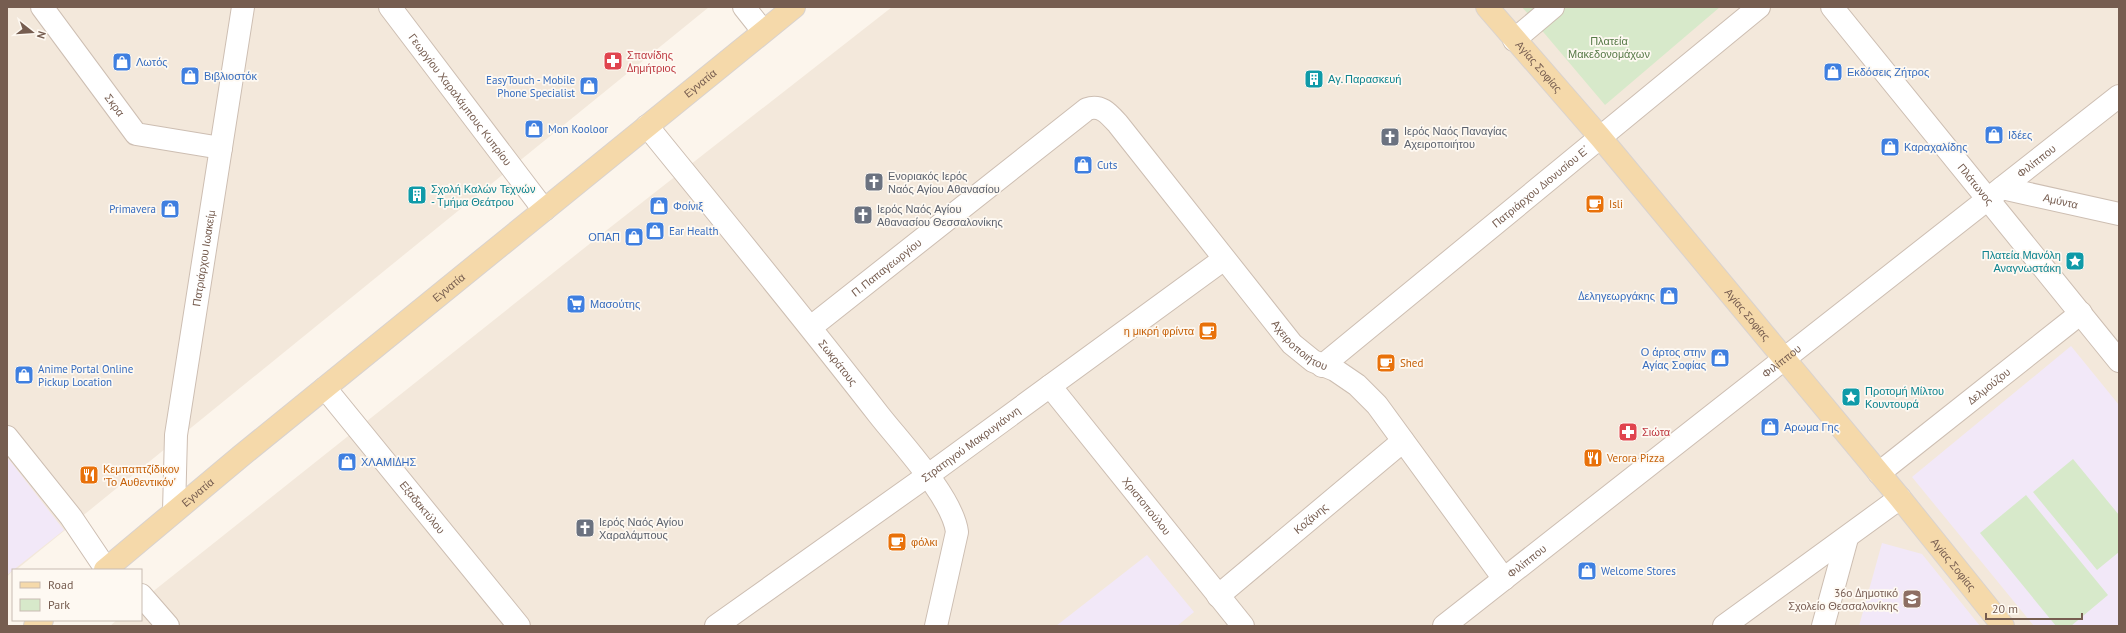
<svg xmlns="http://www.w3.org/2000/svg" width="2126" height="633" viewBox="0 0 2126 633" font-family="'PT Sans',sans-serif">
  <style>
    .residential { fill: #f3e8db }
    .education { fill: #f2e8f8 }
    .green { fill: #d7e9ca }
    .lines { fill: none; stroke-linecap: round; stroke-linejoin: round }
    .minor-casing { stroke: #cdbeb2; stroke-width: 24 }
    .major-casing { stroke: #d9d2ce; stroke-width: 24 }
    .minor { stroke: #fff; stroke-width: 22 }
    .major { stroke: #f5d9aa; stroke-width: 22 }
    .labels { text-anchor: middle; dominant-baseline: central; stroke-width: 3.5; stroke-linejoin: round; paint-order: stroke }
    .park-label { font-size: 11px; fill: #577a48; stroke: #fef9f2 }
    .health-label { font-size: 11px; fill: #be3a42; stroke: #fef9f2; text-anchor: start }
    .shop-label { font-size: 11px; fill: #366cbe; stroke: #fef9f2; text-anchor: start }
    .street-label { font-size: 11px; fill: #765d50; stroke: #fef9f2 }
    .culture-label { font-size: 11px; fill: #0d838f; stroke: #fef9f2; text-anchor: start }
    .worship-label { font-size: 11px; fill: #5b616d; stroke: #fef9f2; text-anchor: start }
    .food-label { font-size: 11px; fill: #c56008; stroke: #fef9f2; text-anchor: start }
    .education-label { font-size: 11px; fill: #785e54; stroke: #fef9f2; text-anchor: end }
  </style>
  <rect width="100%" height="100%" fill="#fcf5ec"/>
  <!-- residential -->
  <path class="residential" d="M 7,7 L 709,7 L 16,570 L 13,570 L 7,577 Z
    M 892,7 L 2119,7 L 2119,626 L 110,626 L 117,620 L 141,620 L 141,601 L 612,226 Z"/>
  <!-- education -->
  <path class="education" d="M 2071,346 L 2119,405 L 2119,626 L 2034,626 L 1912,477 Z
    M 7,457 L 64,530 L 7,575 Z
    M 1882,543 L 1922,554 L 1980,626 L 1859,626 Z
    M 1147,555 L 1194,612 L 1177,626 L 1056,626 Z"/>
  <!-- green -->
  <path class="green" d="M 1522,7 L 1720,7 L 1605,105 Z
    M 2073,459 L 2119,515 L 2119,552 L 2097,570 L 2033,492 Z
    M 2026,495 L 2108,595 L 2071,626 L 2056,626 L 1980,533 Z"/>
  <g class="lines">
    <!-- minor casing -->
    <g class="minor-casing">
      <g id="minor">
        <path id="s1" d="M 42,7 L 136,134 L 221,148"/>
        <path id="s2" d="M 390,7 L 544,210"/>
        <path d="M 744,7 L 763,31"/>
        <path id="s3" d="M 1832,7 L 2119,361"/>
        <path d="M 1514,40 L 1553,7"/>
        <path id="s4" d="M 647,126 C 725,222 803,317 879,415 C 901,443 953,498 957,532 L 936,626"/>
        <path id="s5" d="M 2002,188 L 2119,214"/>
        <path id="s6" d="M 811,327 L 1087,109 C 1101,104 1109,114 1118,124 L 1292,344 L 1313,361 L 1335,370 L 1357,385 L 1377,405 L 1504,579"/>
        <path id="s7" d="M 1322,366 L 1759,7"/>
        <path id="s8" d="M 1050,386 L 1243,626"/>
        <path id="s9" d="M 325,388 L 519,626"/>
        <path d="M 7,437 L 71,517 L 106,569"/>
        <path id="s10" d="M 1879,473 L 2081,313"/>
        <path id="s11" d="M 174,511 L 176,435 L 243,7"/>
        <path d="M 141,595 L 168,626"/>
        <path id="s12" d="M 1218,596 L 1403,441"/>
        <path id="s13" d="M 716,626 L 927,476 L 1224,259"/>
        <path id="s14" d="M 1444,626 L 2119,96"/>
        <path d="M 1724,626 L 1900,498"/>
        <path d="M 1823,626 L 1847,538"/>
      </g>
    </g>
    <!-- major casing -->
    <g class="major-casing">
      <g id="major">
        <path id="s15" d="M 1487,7 L 1600,137 L 1900,498 L 2003,626"/>
        <path id="s16" d="M 105,570 L 241,456 L 794,7"/>
        <path d="M 35,626 L 42,620"/>
      </g>
    </g>
    <!-- minor -->
    <use href="#minor" class="minor"/>
    <!-- major -->
    <use href="#major" class="major"/>
  </g>
  <!-- icons -->
  <defs>
    <g id="pharmacy-square" transform="scale(1)"><rect x="-9" y="-9" width="18" height="18" rx="4" fill="#e0444e" stroke="#fef9f2"/><path d="M-2-6h4v4h4v4h-4v4h-4v-4h-4v-4h4Z" fill="#fff"/></g>
    <g id="shop-square" transform="scale(1)"><rect x="-9" y="-9" width="18" height="18" rx="4" fill="#3f7fe0" stroke="#fef9f2"/><path d="M-5-2.5h2.3a2.7 3.5 0 0 1 5.4 0H5L5.5 6h-11ZM-1.5-2.5h3a1.5 2.3 0 0 0-3 0Z" fill="#fff"/></g>
    <g id="building-square" transform="scale(1)"><rect x="-9" y="-9" width="18" height="18" rx="4" fill="#0f9aa8" stroke="#fef9f2"/><path d="M-4-6H4V6H1V3H-1V6H-4ZM-2.5-4.3h1.7v1.8h-1.7ZM.8-4.3h1.7v1.8H.8ZM-2.5-1h1.7V.8h-1.7ZM.8-1h1.7V.8H.8Z" fill="#fff"/></g>
    <g id="church-square" transform="scale(1)"><rect x="-9" y="-9" width="18" height="18" rx="4" fill="#6b7280" stroke="#fef9f2"/><path d="M-1.2-6h2.4v3.5h3.3v2.4h-3.3V6h-2.4V-.1h-3.3v-2.4h3.3Z" fill="#fff"/></g>
    <g id="cafe-square" transform="scale(1)"><rect x="-9" y="-9" width="18" height="18" rx="4" fill="#e8710a" stroke="#fef9f2"/><path d="M-5.5-4.5H6V0H3Q3 3.5 0 3.5H-2.5Q-5.5 3.5-5.5 0ZM3-3.2v2h1.7v-2ZM-6 4.5H4V6H-6Z" fill="#fff"/></g>
    <g id="sight-square" transform="scale(1)"><rect x="-9" y="-9" width="18" height="18" rx="4" fill="#0f9aa8" stroke="#fef9f2"/><path d="M0-6L1.8-2.2L6-1.7L2.9 1.2L3.7 5.4L0 3.3L-3.7 5.4L-2.9 1.2L-6-1.7L-1.8-2.2Z" fill="#fff"/></g>
    <g id="supermarket-square" transform="scale(1)"><rect x="-9" y="-9" width="18" height="18" rx="4" fill="#3f7fe0" stroke="#fef9f2"/><path d="M-6-5.5h2.5l.6 2H6L4.5 2H-2.5L-4.4-4H-6ZM-1.5 3.2a1.3 1.3 0 1 0 .1 0ZM3 3.2a1.3 1.3 0 1 0 .1 0Z" fill="#fff"/></g>
    <g id="restaurant-square" transform="scale(1)"><rect x="-9" y="-9" width="18" height="18" rx="4" fill="#e8710a" stroke="#fef9f2"/><path d="M-5-6h1v4h1v-4h1v4h1v-4h1v5L-1.5 .5V6h-2V.5L-5-1ZM5-6V6H3V1.5H1.5Q1.5-4 5-6Z" fill="#fff"/></g>
    <g id="school-square" transform="scale(1)"><rect x="-9" y="-9" width="18" height="18" rx="4" fill="#8d6e63" stroke="#fef9f2"/><path d="M0-5L7-2L0 1L-7-2ZM-4 1L0 2.5L4 1V4Q0 6-4 4Z" fill="#fff"/></g>
  </defs>
  <g fill-rule="evenodd">
    <use href="#pharmacy-square" x="613" y="61"/>
    <use href="#shop-square" x="122" y="62"/>
    <use href="#shop-square" x="1833" y="72"/>
    <use href="#shop-square" x="190" y="76"/>
    <use href="#building-square" x="1314" y="79"/>
    <use href="#shop-square" x="589" y="86"/>
    <use href="#shop-square" x="534" y="129"/>
    <use href="#shop-square" x="1994" y="135"/>
    <use href="#church-square" x="1390" y="137"/>
    <use href="#shop-square" x="1890" y="147"/>
    <use href="#shop-square" x="1083" y="165"/>
    <use href="#church-square" x="874" y="182"/>
    <use href="#building-square" x="417" y="195"/>
    <use href="#cafe-square" x="1595" y="204"/>
    <use href="#shop-square" x="659" y="206"/>
    <use href="#shop-square" x="170" y="209"/>
    <use href="#church-square" x="863" y="215"/>
    <use href="#shop-square" x="655" y="231"/>
    <use href="#shop-square" x="634" y="237"/>
    <use href="#sight-square" x="2075" y="261"/>
    <use href="#shop-square" x="1669" y="296"/>
    <use href="#supermarket-square" x="576" y="304"/>
    <use href="#cafe-square" x="1208" y="331"/>
    <use href="#shop-square" x="1720" y="358"/>
    <use href="#cafe-square" x="1386" y="363"/>
    <use href="#shop-square" x="24" y="375"/>
    <use href="#sight-square" x="1851" y="397"/>
    <use href="#shop-square" x="1770" y="427"/>
    <use href="#pharmacy-square" x="1628" y="432"/>
    <use href="#restaurant-square" x="1593" y="458"/>
    <use href="#shop-square" x="347" y="462"/>
    <use href="#restaurant-square" x="89" y="475"/>
    <use href="#church-square" x="585" y="528"/>
    <use href="#cafe-square" x="897" y="542"/>
    <use href="#shop-square" x="1587" y="571"/>
    <use href="#school-square" x="1912" y="599"/>
  </g>
  <g class="labels">
    <!-- park labels -->
    <g class="park-label">
      <text x="1609" y="41">Πλατεία<tspan x="1609" dy="13">Μακεδονομάχων</tspan></text>
    </g>
    <!-- health labels -->
    <g class="health-label">
      <text x="627" y="55">Σπανίδης<tspan x="627" dy="13">Δημήτριος</tspan></text>
      <text x="1642" y="432">Σιώτα</text>
    </g>
    <!-- shop labels -->
    <g class="shop-label">
      <text x="136" y="62">Λωτός</text>
      <text x="1847" y="72">Εκδόσεις Ζήτρος</text>
      <text x="204" y="76">Βιβλιοστόκ</text>
      <text x="575" y="80" text-anchor="end">EasyTouch - Mobile<tspan x="575" dy="13">Phone Specialist</tspan></text>
      <text x="548" y="129">Mon Kooloor</text>
      <text x="2008" y="135">Ιδέες</text>
      <text x="1904" y="147">Καραχαλίδης</text>
      <text x="1097" y="165">Cuts</text>
      <text x="673" y="206">Φοίνιξ</text>
      <text x="156" y="209" text-anchor="end">Primavera</text>
      <text x="669" y="231">Ear Health</text>
      <text x="620" y="237" text-anchor="end">ΟΠΑΠ</text>
      <text x="1655" y="296" text-anchor="end">Δεληγεωργάκης</text>
      <text x="590" y="304">Μασούτης</text>
      <text x="1706" y="352" text-anchor="end">Ο άρτος στην<tspan x="1706" dy="13">Αγίας Σοφίας</tspan></text>
      <text x="38" y="369">Anime Portal Online<tspan x="38" dy="13">Pickup Location</tspan></text>
      <text x="1784" y="427">Αρωμα Γης</text>
      <text x="361" y="462">ΧΛΑΜΙΔΗΣ</text>
      <text x="1601" y="571">Welcome Stores</text>
    </g>
    <!-- street labels -->
    <g class="street-label">
      <text stroke="none"><textPath href="#s15" startOffset="79">Αγίας Σοφίας</textPath></text>
      <text stroke="none"><textPath href="#s16" startOffset="769">Εγνατία</textPath></text>
      <text stroke="none"><textPath href="#s2" startOffset="116">Γεωργίου Χαραλάμπους Κυπρίου</textPath></text>
      <text stroke="none"><textPath href="#s1" startOffset="122">Σκρα</textPath></text>
      <text stroke="none"><textPath href="#s14" startOffset="753">Φιλίππου</textPath></text>
      <text stroke="none"><textPath href="#s3" startOffset="228">Πλάτωνος</textPath></text>
      <text stroke="none"><textPath href="#s7" startOffset="283">Πατριάρχου Διονυσίου Ε΄</textPath></text>
      <text stroke="none"><textPath href="#s5" startOffset="60">Αμύντα</textPath></text>
      <text stroke="none"><textPath href="#s11" startOffset="255">Πατριάρχου Ιωακείμ</textPath></text>
      <text stroke="none"><textPath href="#s6" startOffset="96">Π. Παπαγεωργίου</textPath></text>
      <text stroke="none"><textPath href="#s16" startOffset="445">Εγνατία</textPath></text>
      <text stroke="none"><textPath href="#s15" startOffset="403">Αγίας Σοφίας</textPath></text>
      <text stroke="none"><textPath href="#s6" startOffset="676">Αχειροποιήτου</textPath></text>
      <text stroke="none"><textPath href="#s14" startOffset="429">Φιλίππου</textPath></text>
      <text stroke="none"><textPath href="#s4" startOffset="304">Σωκράτους</textPath></text>
      <text stroke="none"><textPath href="#s10" startOffset="140">Δελμούζου</textPath></text>
      <text stroke="none"><textPath href="#s13" startOffset="313">Στρατηγού Μακρυγιάννη</textPath></text>
      <text stroke="none"><textPath href="#s16" startOffset="121">Εγνατία</textPath></text>
      <text stroke="none"><textPath href="#s8" startOffset="154">Χριστοπούλου</textPath></text>
      <text stroke="none"><textPath href="#s9" startOffset="154">Εξαδακτύλου</textPath></text>
      <text stroke="none"><textPath href="#s12" startOffset="121">Κοζάνης</textPath></text>
      <text stroke="none"><textPath href="#s14" startOffset="105">Φιλίππου</textPath></text>
      <text stroke="none"><textPath href="#s15" startOffset="727">Αγίας Σοφίας</textPath></text>
    </g>
    <!-- culture labels -->
    <g class="culture-label">
      <text x="1328" y="79">Αγ. Παρασκευή</text>
      <text x="431" y="189">Σχολή Καλών Τεχνών<tspan x="431" dy="13">- Τμήμα Θεάτρου</tspan></text>
      <text x="2061" y="255" text-anchor="end">Πλατεία Μανόλη<tspan x="2061" dy="13">Αναγνωστάκη</tspan></text>
      <text x="1865" y="391">Προτομή Μίλτου<tspan x="1865" dy="13">Κουντουρά</tspan></text>
    </g>
    <!-- worship labels -->
    <g class="worship-label">
      <text x="1404" y="131">Ιερός Ναός Παναγίας<tspan x="1404" dy="13">Αχειροποιήτου</tspan></text>
      <text x="888" y="176">Ενοριακός Ιερός<tspan x="888" dy="13">Ναός Αγίου Αθανασίου</tspan></text>
      <text x="877" y="209">Ιερός Ναός Αγίου<tspan x="877" dy="13">Αθανασίου Θεσσαλονίκης</tspan></text>
      <text x="599" y="522">Ιερός Ναός Αγίου<tspan x="599" dy="13">Χαραλάμπους</tspan></text>
    </g>
    <!-- food labels -->
    <g class="food-label">
      <text x="1609" y="204">Isli</text>
      <text x="1194" y="331" text-anchor="end">η μικρή φρίντα</text>
      <text x="1400" y="363">Shed</text>
      <text x="1607" y="458">Verora Pizza</text>
      <text x="103" y="469">Κεμπαπτζίδικον<tspan x="103" dy="13">'Το Αυθεντικόν'</tspan></text>
      <text x="911" y="542">φόλκι</text>
    </g>
    <!-- education labels -->
    <g class="education-label">
      <text x="1898" y="593">36ο Δημοτικό<tspan x="1898" dy="13">Σχολείο Θεσσαλονίκης</tspan></text>
    </g>
  </g>
  <!-- border -->
  <rect width="2126" height="633" fill="none" stroke="#765d50" stroke-width="16"/>
  <!-- legend -->
  <rect x="12" y="569" width="130" height="52" fill="#fef9f2" stroke="#c8bbb1"/>
  <rect x="20" y="582" width="20" height="6" fill="#f5d9aa" stroke="#c8bbb1"/>
  <text x="48" y="589" font-size="12" fill="#765d50">Road</text>
  <rect x="20" y="599" width="20" height="12" fill="#d7e9ca" stroke="#c8bbb1"/>
  <text x="48" y="609" font-size="12" fill="#765d50">Park</text>
  <!-- north arrow -->
  <g transform="translate(32 32) rotate(107)" stroke="#fef9f2" stroke-width="3" paint-order="stroke">
  <path d="M0-3L7 15L0 10L-7 15Z" fill="#765d50"/>
  <text y="-6" font-size="11" font-weight="bold" text-anchor="middle" fill="#765d50">N</text>
  </g>
  <!-- scale -->
  <path d="M1986 613v6h96v-6" fill="none" stroke="#765d50" stroke-width="2"/>
  <text x="1992" y="613" font-size="12" fill="#765d50" stroke="#fef9f2" stroke-width="3" paint-order="stroke">20 m</text>
</svg>
